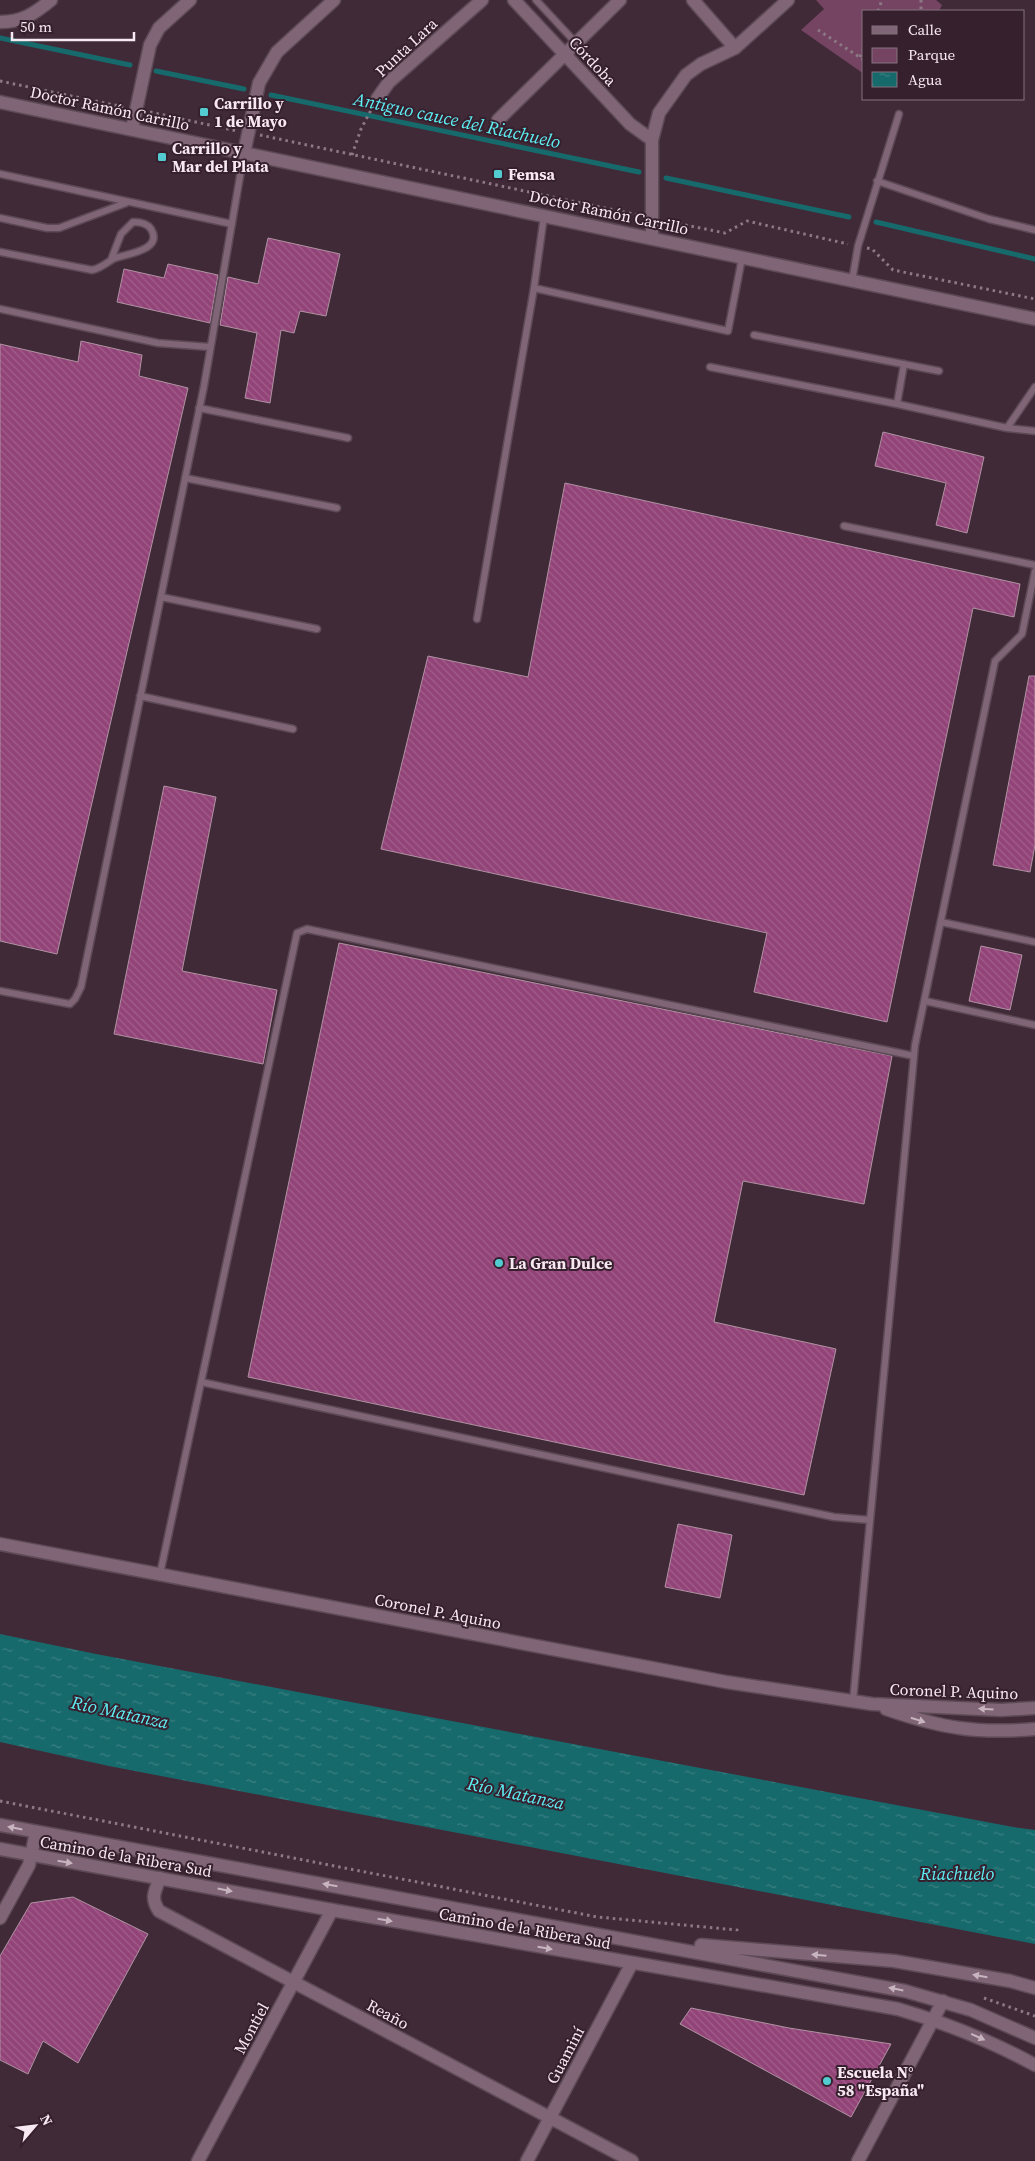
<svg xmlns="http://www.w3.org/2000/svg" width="1035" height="2161" viewBox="0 0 1035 2161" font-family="'Source Serif 4',serif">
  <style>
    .green { fill: #744462 }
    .water { fill: url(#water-ripples) }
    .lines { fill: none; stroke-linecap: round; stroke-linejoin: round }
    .stream { stroke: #176a6c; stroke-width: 5 }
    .building { fill: url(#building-back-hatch); stroke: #af93a3 }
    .lane-casing { stroke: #5d4a56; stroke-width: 9 }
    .street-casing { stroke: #5d4a56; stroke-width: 15 }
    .secondary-casing { stroke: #5d4a56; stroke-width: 15 }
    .path { stroke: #8d7985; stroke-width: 3; stroke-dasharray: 2.5 4; stroke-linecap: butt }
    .lane { stroke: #7f6575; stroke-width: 6 }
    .street { stroke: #7f6575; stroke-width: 12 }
    .secondary { stroke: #7f6575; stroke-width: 12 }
    .oneway { fill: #c8b4bf }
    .poi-dot { fill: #52ccd0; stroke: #36202e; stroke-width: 2 }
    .labels { text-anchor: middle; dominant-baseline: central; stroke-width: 4; stroke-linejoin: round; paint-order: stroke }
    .street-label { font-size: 16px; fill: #f8e8f1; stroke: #36202e }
    .poi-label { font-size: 16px; font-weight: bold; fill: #f8e8f1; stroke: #36202e; text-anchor: start }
    .water-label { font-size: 18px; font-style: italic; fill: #5eeff4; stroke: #36202e }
  </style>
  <defs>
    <pattern id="water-ripples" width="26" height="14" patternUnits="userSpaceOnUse" patternTransform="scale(1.25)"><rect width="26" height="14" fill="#176a6c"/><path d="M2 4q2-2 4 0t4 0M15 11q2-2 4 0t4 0" fill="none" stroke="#3a7f81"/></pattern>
    <pattern id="building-back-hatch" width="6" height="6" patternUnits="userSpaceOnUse" patternTransform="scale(1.25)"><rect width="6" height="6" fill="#924377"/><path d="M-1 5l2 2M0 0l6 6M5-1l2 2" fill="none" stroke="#a25e8b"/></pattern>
  </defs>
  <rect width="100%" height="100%" fill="#412a38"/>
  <!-- green -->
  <path class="green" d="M 816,0 L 936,0 L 942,5 L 939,11 L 864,11 L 864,74 L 801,30 L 824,9 Z"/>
  <!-- water -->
  <path class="water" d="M 0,1634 L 96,1654 L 1013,1827 L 1035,1830 L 1035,1944 L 109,1766 L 0,1742 Z"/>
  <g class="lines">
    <!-- stream -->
    <path class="stream" d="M 0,38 L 130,65
      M 156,71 L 244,89
      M 271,95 L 639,172
      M 666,178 L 849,217
      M 876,222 L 1035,259"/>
  </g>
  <!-- building -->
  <path class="building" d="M 268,238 L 340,254 L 326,316 L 300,311 L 294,333 L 281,330 L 270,403 L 245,398 L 257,333 L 220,325 L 228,277 L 258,284 Z
    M 168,264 L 218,275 L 210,323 L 117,302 L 124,269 L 164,278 Z
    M 81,341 L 142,355 L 139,376 L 188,388 L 57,954 L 0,941 L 0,344 L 78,362 Z
    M 883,432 L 984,457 L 967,533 L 936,525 L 946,483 L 875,466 Z
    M 565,483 L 1020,584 L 1014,617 L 973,608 L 887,1022 L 754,992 L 767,933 L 381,849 L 428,656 L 528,677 Z
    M 1029,676 L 1035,676 L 1035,845 L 1030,872 L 993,865 Z
    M 164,786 L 216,797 L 182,971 L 277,990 L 263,1064 L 114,1034 Z
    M 339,943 L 892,1056 L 864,1204 L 743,1181 L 714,1322 L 836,1349 L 804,1495 L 248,1377 Z
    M 981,946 L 1022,955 L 1010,1010 L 969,1001 Z
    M 678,1524 L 732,1535 L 720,1598 L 665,1587 Z
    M 73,1897 L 148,1934 L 78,2063 L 43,2041 L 28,2074 L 0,2060 L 0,1956 L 31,1903 Z
    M 691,2008 L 789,2028 L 891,2044 L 851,2117 L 680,2024 Z"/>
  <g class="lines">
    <!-- lane casing -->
    <g class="lane-casing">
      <path id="lane" d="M 536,0 L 576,43
        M 0,174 L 232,224
        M 877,181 L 989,219 L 1035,230
        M 0,218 L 47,228 L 59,228 L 126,203
        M 0,252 L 92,270 C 101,268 106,263 113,259 C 124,254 164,251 151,229 C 147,223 140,222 133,222 L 121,234 L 111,260
        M 852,281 L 858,246 L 899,114
        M 534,288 L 728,331 L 742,258
        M 0,309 L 158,343 L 210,347
        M 754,335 L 939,371
        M 710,367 L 897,404 L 1007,428 L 1035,387
        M 897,404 L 904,364
        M 199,408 L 348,438
        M 1007,428 L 1035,431
        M 185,478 L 337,508
        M 844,526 L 1035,565
        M 161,597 L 317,629
        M 477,619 L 534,288 L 544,216
        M 140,696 L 293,729
        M 941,922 L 1035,942
        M 0,991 L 70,1004 L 75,999 L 81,987 L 204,386 L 244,153
        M 925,1001 L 1035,1025
        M 201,1382 L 834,1517 L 870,1520
        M 160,1574 L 297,933 L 307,929 L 914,1056
        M 853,1701 L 915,1045 L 995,661 L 1022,634 L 1035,571"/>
    </g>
    <!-- street casing -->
    <g class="street-casing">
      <path id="street" d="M 514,0 L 630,124 L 652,140
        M 693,0 L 735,48
        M 0,22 C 22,22 34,14 51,0
        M 377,99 L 389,82 L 482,0
        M 498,120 L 620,0
        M 132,129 L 150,45 L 159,28 L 190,0
        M 244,153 L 259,83 L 277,52 L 334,0
        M 652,238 L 652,140 L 659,113 L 686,75 L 701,64 L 735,48 L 788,0
        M 160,1878 C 155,1891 150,1898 159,1911 L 632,2161
        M 0,1918 L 29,1865 L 36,1832
        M 198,2161 L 332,1910
        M 527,2161 L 632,1963
        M 858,2161 L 943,2001"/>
    </g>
    <!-- secondary casing -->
    <g class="secondary-casing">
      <path id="secondary" d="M 0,102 L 1035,319
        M 0,1544 L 726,1682 L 872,1704 L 1001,1710 L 1035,1708
        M 886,1709 C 941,1728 977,1734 1035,1729
        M 0,1825 L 905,1991 L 971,2010 L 1035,2038
        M 0,1849 L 332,1910 L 898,2009 C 946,2023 991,2041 1035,2065
        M 701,1945 L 894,1961 L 1010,1981 L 1035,1988"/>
    </g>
    <!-- path -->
    <path class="path" d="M 921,0 L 921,11
      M 878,11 L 882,0
      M 818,30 L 864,60
      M 860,57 L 864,48
      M 0,81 L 124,107
      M 150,112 L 237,131
      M 260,135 L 638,215
      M 352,155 L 361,129 L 371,110
      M 666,221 L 725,233 L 747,221 L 848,244
      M 867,248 L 872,249 L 893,270 L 1035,299
      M 0,1801 L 597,1917 L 737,1930 L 738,1934
      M 984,1998 L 1035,2016"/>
    <!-- lane -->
    <use href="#lane" class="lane"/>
    <!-- street -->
    <use href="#street" class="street"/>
    <!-- secondary -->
    <use href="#secondary" class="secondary"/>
  </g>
  <!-- one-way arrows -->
  <defs><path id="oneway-solid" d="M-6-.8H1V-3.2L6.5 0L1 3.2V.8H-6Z" transform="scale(1.25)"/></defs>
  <g class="oneway">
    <use href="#oneway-solid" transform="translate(986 1709) rotate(-177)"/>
    <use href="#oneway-solid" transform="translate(918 1720) rotate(18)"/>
    <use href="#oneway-solid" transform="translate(15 1828) rotate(-169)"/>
    <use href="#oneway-solid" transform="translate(65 1862) rotate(10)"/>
    <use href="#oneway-solid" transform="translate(330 1885) rotate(-170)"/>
    <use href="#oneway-solid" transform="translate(225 1890) rotate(11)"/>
    <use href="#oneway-solid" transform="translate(385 1920) rotate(10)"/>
    <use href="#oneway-solid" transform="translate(545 1948) rotate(10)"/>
    <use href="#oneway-solid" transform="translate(819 1955) rotate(-175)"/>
    <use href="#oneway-solid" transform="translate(980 1976) rotate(-170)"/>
    <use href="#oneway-solid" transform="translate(896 1989) rotate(-169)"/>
    <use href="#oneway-solid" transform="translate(978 2037) rotate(24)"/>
  </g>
  <!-- markers -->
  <g class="poi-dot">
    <rect x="199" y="107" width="10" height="10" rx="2.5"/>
    <rect x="157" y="152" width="10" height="10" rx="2.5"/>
    <rect x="493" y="169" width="10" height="10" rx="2.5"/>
    <circle cx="499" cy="1263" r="5"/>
    <circle cx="827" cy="2081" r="5"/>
  </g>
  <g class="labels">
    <!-- street labels -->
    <g class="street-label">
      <text transform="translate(406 47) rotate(-43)">Punta Lara</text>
      <text transform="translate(593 61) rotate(47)">Córdoba</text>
      <text transform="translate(110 108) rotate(12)">Doctor Ramón Carrillo</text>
      <text transform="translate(609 212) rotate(12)">Doctor Ramón Carrillo</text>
      <text transform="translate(438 1611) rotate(11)">Coronel P. Aquino</text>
      <text transform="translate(954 1691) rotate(2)">Coronel P. Aquino</text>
      <text transform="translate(126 1856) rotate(10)">Camino de la Ribera Sud</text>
      <text transform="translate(525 1928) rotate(10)">Camino de la Ribera Sud</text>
      <text transform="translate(388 2014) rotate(28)">Reaño</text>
      <text transform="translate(251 2028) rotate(-62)">Montiel</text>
      <text transform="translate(565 2055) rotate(-62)">Guaminí</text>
    </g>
    <!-- poi labels -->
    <g class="poi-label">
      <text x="214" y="103">Carrillo y<tspan x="214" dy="18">1 de Mayo</tspan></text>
      <text x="172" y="148">Carrillo y<tspan x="172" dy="18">Mar del Plata</tspan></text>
      <text x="508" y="174">Femsa</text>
      <text x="509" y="1263">La Gran Dulce</text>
      <text x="837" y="2072">Escuela N°<tspan x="837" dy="18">58 "España"</tspan></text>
    </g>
    <!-- water labels -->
    <g class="water-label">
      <text transform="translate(457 120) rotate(12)">Antiguo cauce del Riachuelo</text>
      <text transform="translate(120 1712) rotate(12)">Río Matanza</text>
      <text transform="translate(516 1793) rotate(12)">Río Matanza</text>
      <text x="957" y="1873">Riachuelo</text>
    </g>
  </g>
  <!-- legend -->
  <rect x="862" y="10" width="162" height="90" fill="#36202e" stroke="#84707c"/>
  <rect x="872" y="26" width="25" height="8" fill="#7f6575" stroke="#84707c"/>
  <text x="908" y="35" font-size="15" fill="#f8e8f1">Calle</text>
  <rect x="872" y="48" width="25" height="15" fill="#744462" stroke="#84707c"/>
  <text x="908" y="60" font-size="15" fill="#f8e8f1">Parque</text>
  <rect x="872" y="72" width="25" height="15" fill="url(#water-ripples)" stroke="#84707c"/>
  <text x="908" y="85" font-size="15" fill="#f8e8f1">Agua</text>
  <!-- north arrow -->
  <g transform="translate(35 2126) rotate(62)" stroke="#36202e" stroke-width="4" paint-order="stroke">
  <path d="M0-4L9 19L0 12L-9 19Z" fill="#f8e8f1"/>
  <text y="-8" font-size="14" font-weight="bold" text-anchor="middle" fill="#f8e8f1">N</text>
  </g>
  <!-- scale -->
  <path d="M12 32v8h122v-8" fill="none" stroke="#f8e8f1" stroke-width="2.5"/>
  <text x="20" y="32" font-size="15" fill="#f8e8f1" stroke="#36202e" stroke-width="4" paint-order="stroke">50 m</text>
</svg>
